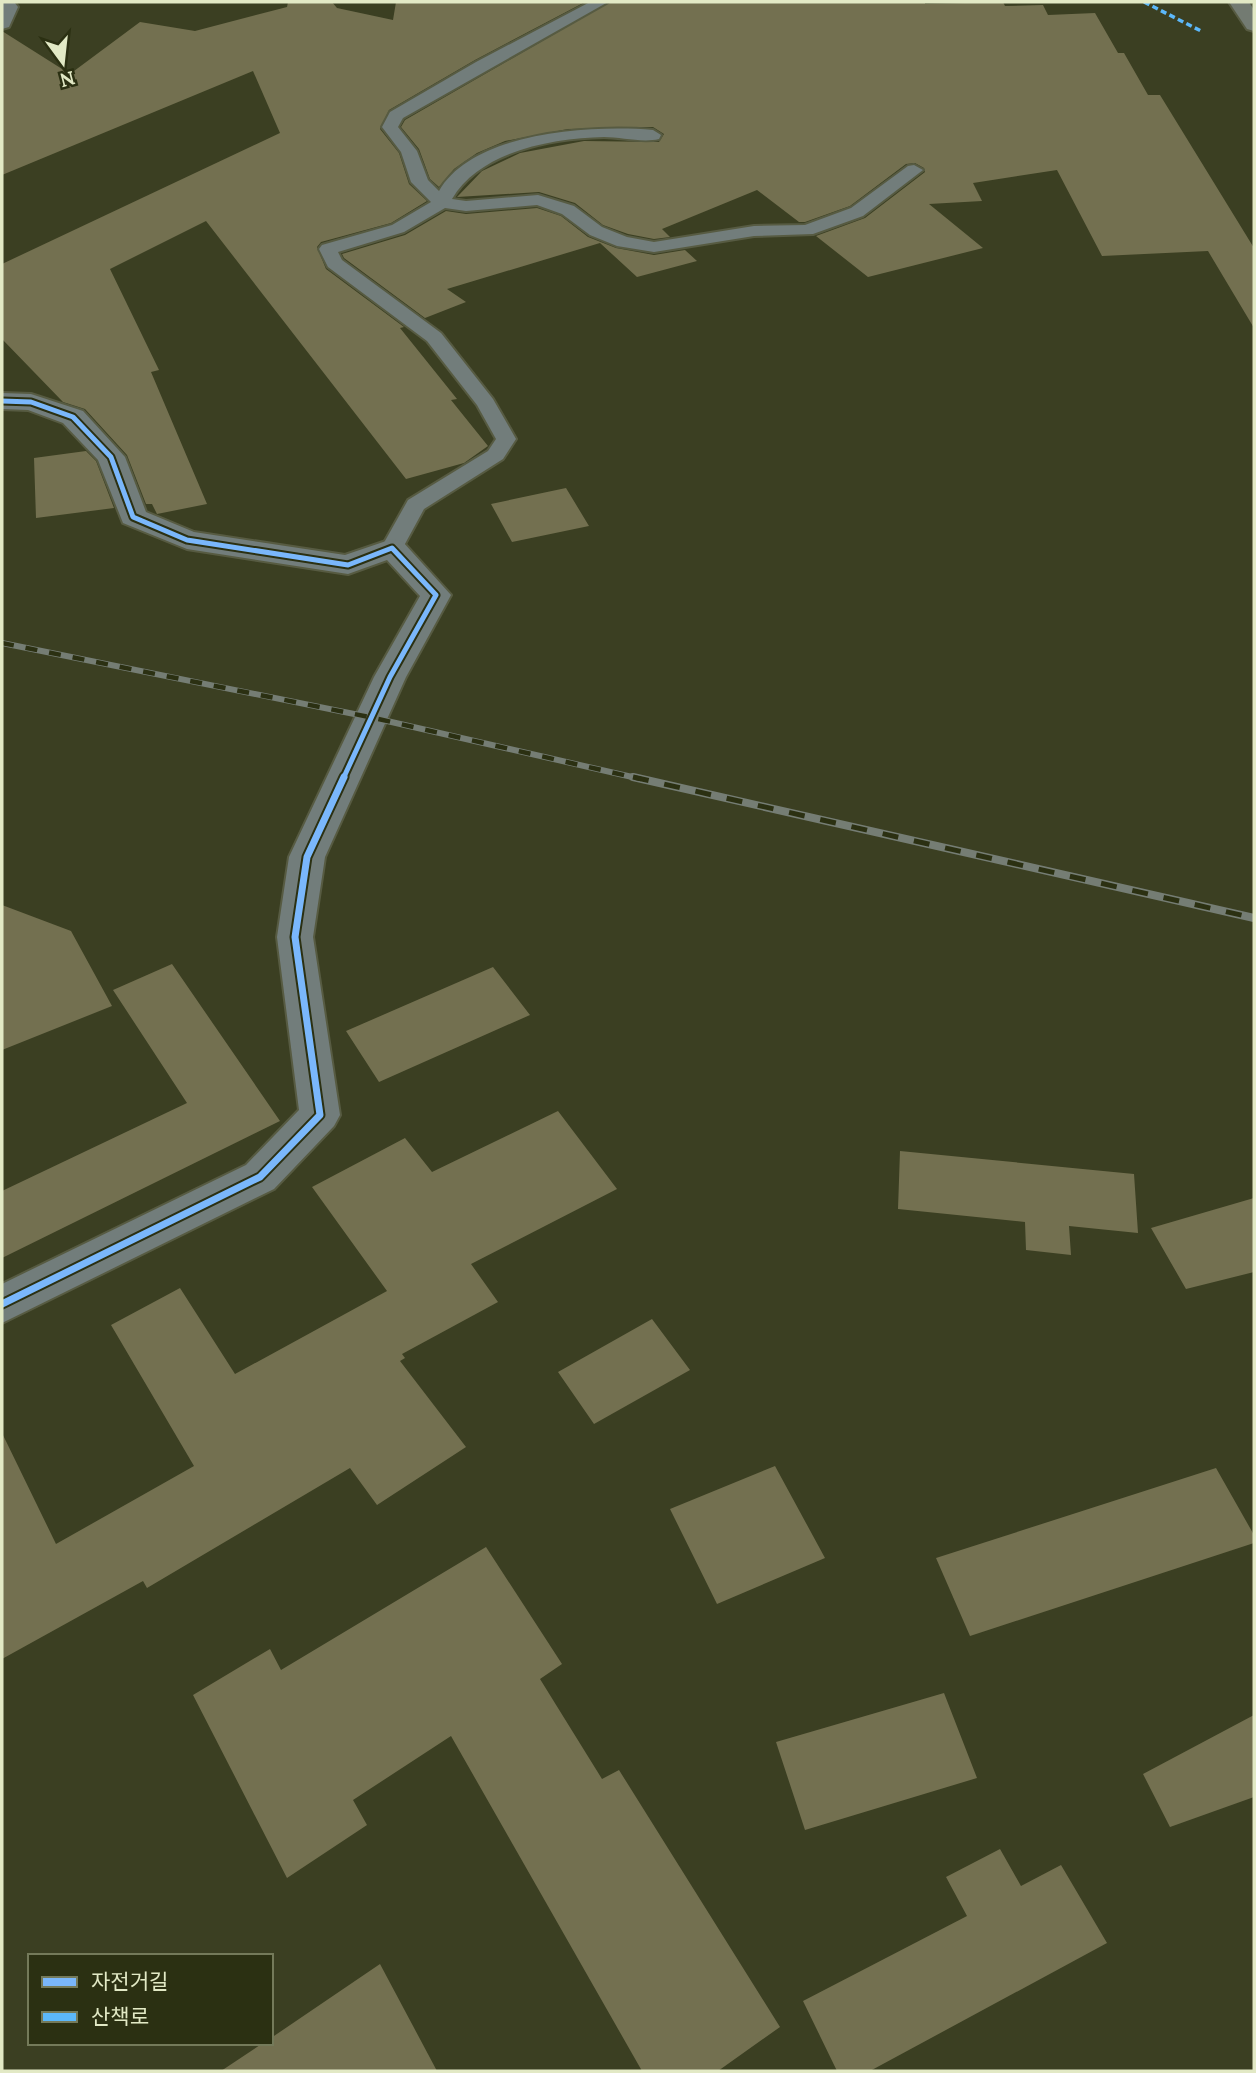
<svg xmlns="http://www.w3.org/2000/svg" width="1256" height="2073" viewBox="0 0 1256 2073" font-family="Lora,'Noto Sans KR',serif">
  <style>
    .building { fill: #737050 }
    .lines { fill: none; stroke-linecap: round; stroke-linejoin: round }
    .service-casing { stroke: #575b42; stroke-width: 4 }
    .minor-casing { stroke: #575b42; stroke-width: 4 }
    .primary-casing { stroke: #575b42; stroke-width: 4 }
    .service { fill: #727d7b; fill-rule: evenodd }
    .minor { fill: #727d7b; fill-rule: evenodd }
    .primary { fill: #737b72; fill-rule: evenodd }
    .rail-far1-casing { stroke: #757d74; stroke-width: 6 }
    .rail-casing { stroke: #757d74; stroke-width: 8 }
    .rail-far1 { stroke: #2b3012; stroke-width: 4.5; stroke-dasharray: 12; stroke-linecap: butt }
    .rail { stroke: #2b3012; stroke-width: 5; stroke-dasharray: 16; stroke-linecap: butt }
    .quiet { stroke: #5cb8fa; stroke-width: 3.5; stroke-dasharray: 6 3.5; stroke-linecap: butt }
    .cycleway-far1-casing { stroke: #2b3012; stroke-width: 9 }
    .cycleway-casing { stroke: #2b3012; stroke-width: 11 }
    .cycleway-far1 { stroke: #7ab7fb; stroke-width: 5 }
    .cycleway { stroke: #7ab7fb; stroke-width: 7 }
  </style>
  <rect width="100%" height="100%" fill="#3b3f22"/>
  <!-- building -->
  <path class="building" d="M 288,2 L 332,2 L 337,8 L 393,20 L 396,2 L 585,2 L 475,60 L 389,110 L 380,129 L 399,153 L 409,184 L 427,201 L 391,223 L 321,242 L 317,247 L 326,269 L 404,327 L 400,328 L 457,399 L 451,400 L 488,446 L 464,463 L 406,479 L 206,221 L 110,269 L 159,370 L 151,372 L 207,504 L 157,514 L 152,504 L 146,504 L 127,455 L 85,409 L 63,402 L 2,339 L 2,264 L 280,133 L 253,71 L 2,175 L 2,31 L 70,74 L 140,22 L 195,31 L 287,7 Z
    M 610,2 L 925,2 L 925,4 L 1003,2 L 1005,6 L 1043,5 L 1048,15 L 1095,13 L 1118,53 L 1124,53 L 1148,95 L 1160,95 L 1254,248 L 1254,328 L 1208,251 L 1102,256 L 1057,170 L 973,183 L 982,201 L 929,204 L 983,248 L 868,277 L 816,236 L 865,218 L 925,172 L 924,168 L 915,163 L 906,164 L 850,206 L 805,222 L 799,222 L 757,190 L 662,229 L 670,237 L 654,239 L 628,234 L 603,225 L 575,203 L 539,192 L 457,197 L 482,171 L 520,153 L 584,141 L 659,142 L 664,134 L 653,127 L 568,129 L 505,141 L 477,153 L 454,169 L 439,187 L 430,179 L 419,149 L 401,127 L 405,120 Z
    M 537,208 L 561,216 L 588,237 L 616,248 L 654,255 L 685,250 L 697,261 L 637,277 L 600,243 L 447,289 L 466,302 L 425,318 L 344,258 L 342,254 L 405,235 L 446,211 L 466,214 Z
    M 86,451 L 96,461 L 114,508 L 36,518 L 34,458 Z
    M 566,488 L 589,526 L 512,542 L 491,504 Z
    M 2,905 L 71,931 L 112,1006 L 2,1050 Z
    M 172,964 L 280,1121 L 2,1258 L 2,1191 L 187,1103 L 113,990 Z
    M 493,967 L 530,1015 L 379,1082 L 346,1031 Z
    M 558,1111 L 617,1189 L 471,1264 L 498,1302 L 402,1354 L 405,1358 L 400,1361 L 466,1447 L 377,1505 L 350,1468 L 147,1588 L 143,1581 L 2,1659 L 2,1433 L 56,1544 L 194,1466 L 111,1325 L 180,1288 L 235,1374 L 387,1291 L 312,1187 L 405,1138 L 432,1172 Z
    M 900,1151 L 1134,1174 L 1138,1233 L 1069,1226 L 1071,1255 L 1026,1250 L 1025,1222 L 898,1209 Z
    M 1254,1198 L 1254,1272 L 1186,1289 L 1151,1228 Z
    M 652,1319 L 690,1370 L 594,1424 L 558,1372 Z
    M 775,1466 L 825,1558 L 717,1604 L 670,1509 Z
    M 1216,1468 L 1254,1535 L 1254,1543 L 970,1636 L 936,1558 Z
    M 486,1547 L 562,1664 L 540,1679 L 602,1779 L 619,1770 L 780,2027 L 718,2071 L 642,2071 L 451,1736 L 353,1800 L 367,1825 L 287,1878 L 193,1695 L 270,1649 L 281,1670 Z
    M 944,1693 L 977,1778 L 805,1830 L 776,1742 Z
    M 1254,1715 L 1254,1797 L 1170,1827 L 1143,1774 Z
    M 1000,1849 L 1021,1886 L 1061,1865 L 1107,1943 L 870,2071 L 837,2071 L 803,2001 L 967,1916 L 946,1877 Z
    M 380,1964 L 437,2071 L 221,2071 L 263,2043 L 271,2043 L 271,2038 Z"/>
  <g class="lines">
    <!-- service casing -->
    <g class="service-casing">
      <path id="service" d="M 590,2 L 608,2 L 403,118 L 398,127 L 417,151 L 428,180 L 439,191 C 473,131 593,125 653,130 L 661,135 L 659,139 C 642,143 621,137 604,137 C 553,138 480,151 452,199 L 466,201 L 538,195 L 574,206 L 602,227 L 627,237 L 654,242 L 754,226 L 805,225 L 851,208 L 908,166 L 914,165 L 923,170 L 863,216 L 813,234 L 754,236 L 654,252 L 617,246 L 590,235 L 562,214 L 537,205 L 466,211 L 445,208 L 404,232 L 338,252 L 342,260 L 441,333 L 493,399 L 516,439 L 503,459 L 424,509 L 400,553 L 384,553 L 381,548 L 408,500 L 488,451 L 496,439 L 477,405 L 427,341 L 328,267 L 319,249 L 322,245 L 392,225 L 431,202 L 411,182 L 401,152 L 382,127 L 390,112 L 476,62 Z"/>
    </g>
    <!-- minor casing -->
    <g class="minor-casing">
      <path id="minor" d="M 2,2 L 15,3 L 18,7 L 9,27 L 2,29 Z
        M 2,393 L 31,394 L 83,411 L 125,457 L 146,512 L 194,532 L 345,555 L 392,539 L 403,542 L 451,595 L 406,677 L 325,857 L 313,937 L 340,1115 L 334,1126 L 274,1189 L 2,1323 L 2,1284 L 246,1165 L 299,1110 L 277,937 L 289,857 L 374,677 L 420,596 L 387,560 L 348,574 L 187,549 L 123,523 L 98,460 L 63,423 L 28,410 L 2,409 Z"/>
    </g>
    <!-- primary casing -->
    <g class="primary-casing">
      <path id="primary" d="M 1229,2 L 1249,2 L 1254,10 L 1254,31 L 1247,29 Z"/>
    </g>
    <!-- service -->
    <use href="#service" class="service"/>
    <!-- minor -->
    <use href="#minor" class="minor"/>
    <!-- primary -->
    <use href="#primary" class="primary"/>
    <!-- rail-far1 casing -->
    <g class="rail-far1-casing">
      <path id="rail-far1" d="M 2,643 L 374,718 L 641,779"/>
    </g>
    <!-- rail casing -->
    <g class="rail-casing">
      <path id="rail" d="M 633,777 L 1254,918"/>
    </g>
    <!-- rail-far1 -->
    <use href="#rail-far1" class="rail-far1"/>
    <!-- rail -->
    <use href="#rail" class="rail"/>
    <!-- quiet -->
    <path class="quiet" d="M 1144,2 L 1203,32"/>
    <!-- cycleway-far1 casing -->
    <g class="cycleway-far1-casing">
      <path id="cycleway-far1" d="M 2,401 L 31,402 L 73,417 L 111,457 L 133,517 L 187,540 L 348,565 L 392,548 L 436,595 L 390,677 L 343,779"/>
    </g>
    <!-- cycleway casing -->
    <g class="cycleway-casing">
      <path id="cycleway" d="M 2,1304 L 260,1177 L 320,1115 L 295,937 L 307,857 L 344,777"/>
    </g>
    <!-- cycleway-far1 -->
    <use href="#cycleway-far1" class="cycleway-far1"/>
    <!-- cycleway -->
    <use href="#cycleway" class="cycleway"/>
  </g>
  <!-- border -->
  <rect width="1256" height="2073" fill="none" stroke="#e2e9c5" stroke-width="7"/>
  <!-- legend -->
  <rect x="28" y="1954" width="245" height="91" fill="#2b3012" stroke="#747a5a" stroke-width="2"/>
  <rect x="42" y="1977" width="35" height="10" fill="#7ab7fb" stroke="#747a5a" stroke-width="2"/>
  <text x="91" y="1989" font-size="21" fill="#e2e9c5">자전거길</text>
  <rect x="42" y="2012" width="35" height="10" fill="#5cb8fa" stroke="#747a5a" stroke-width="2"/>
  <text x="91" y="2024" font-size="21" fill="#e2e9c5">산책로</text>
  <!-- north arrow -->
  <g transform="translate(63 63) rotate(165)" stroke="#2b3012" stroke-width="5" paint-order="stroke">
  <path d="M0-5L12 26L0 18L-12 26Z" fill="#e2e9c5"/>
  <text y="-10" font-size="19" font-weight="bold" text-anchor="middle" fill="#e2e9c5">N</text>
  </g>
</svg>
